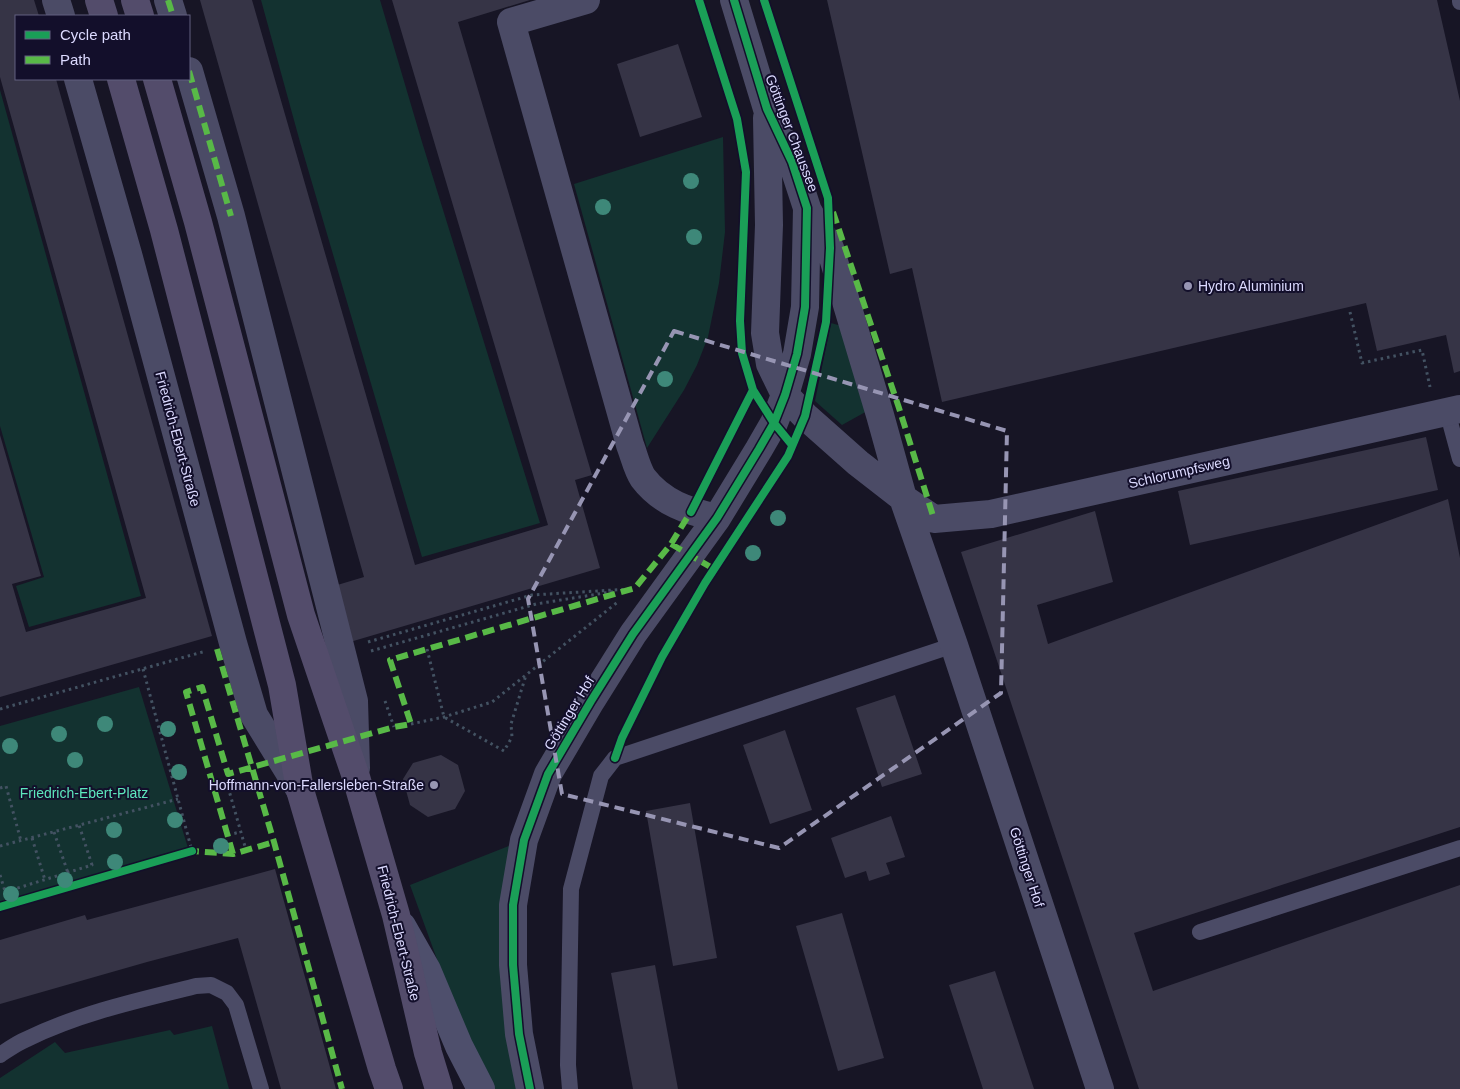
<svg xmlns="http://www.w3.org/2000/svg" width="1460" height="1089" viewBox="0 0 1460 1089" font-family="Helvetica,sans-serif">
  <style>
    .green { fill: #133230 }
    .building { fill: #363446 }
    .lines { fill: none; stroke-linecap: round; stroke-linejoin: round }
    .path { stroke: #435262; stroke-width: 3; stroke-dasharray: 2.5 4; stroke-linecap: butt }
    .service { stroke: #4b4b66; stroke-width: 16 }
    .minor { stroke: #4b4b66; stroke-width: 28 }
    .secondary { stroke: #4e4f6c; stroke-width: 28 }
    .primary { stroke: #534c6b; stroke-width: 28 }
    .quiet { stroke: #58b947; stroke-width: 6; stroke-dasharray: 12 6; stroke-linecap: butt }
    .cycleway-casing { stroke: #130f2b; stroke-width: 11 }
    .cycleway { stroke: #1a9f57; stroke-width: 8 }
    .tree { fill: #3e8879 }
    .marked { fill: none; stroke: #9795b3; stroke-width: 4; stroke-dasharray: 10 6; stroke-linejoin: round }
    .poi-dot { fill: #9795b3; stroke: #130f2b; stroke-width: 2 }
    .labels { text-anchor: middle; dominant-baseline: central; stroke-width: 4; stroke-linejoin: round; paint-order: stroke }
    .street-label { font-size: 14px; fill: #dcdaff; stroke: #130f2b }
    .poi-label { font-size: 14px; fill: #dcdaff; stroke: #130f2b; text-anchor: start }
    .park-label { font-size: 14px; fill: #5de7bd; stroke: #130f2b }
  </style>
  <rect width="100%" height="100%" fill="#171525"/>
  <!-- green -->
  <path class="green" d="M 261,0 L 380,0 L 422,142 L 540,523 L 422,557 L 300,142 Z
    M 0,90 L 141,596 L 29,627 L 16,586 L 44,577 L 0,426 Z
    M 723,137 L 725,232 L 719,283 L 708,337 L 697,365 L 684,390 L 647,448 L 574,184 Z
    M 831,323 L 845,327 L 869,410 L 842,425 L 815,401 Z
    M 139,687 L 188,848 L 0,907 L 0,726 Z
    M 514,844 L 517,1089 L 494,1089 L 470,1039 L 438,962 L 410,885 Z
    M 212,1026 L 229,1089 L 0,1089 L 0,1078 L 55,1042 L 65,1053 L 170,1030 L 174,1035 Z"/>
  <!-- building -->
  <path class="building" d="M 0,0 L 34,0 L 39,16 L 16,16 L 16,79 L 56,79 L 212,636 L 0,697 L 0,435 L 41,576 L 12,584 L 26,632 L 146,598 L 0,77 Z
    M 200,0 L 252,0 L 415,565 L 548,525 L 392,0 L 530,0 L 458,22 L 592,475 L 575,480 L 600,568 L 350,642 L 334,586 L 364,577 Z
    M 827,0 L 1437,0 L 1460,101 L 1460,371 L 1454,373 L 1446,335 L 1377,351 L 1366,303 L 942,402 L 912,268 L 890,274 Z
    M 678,44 L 702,117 L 640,137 L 617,64 Z
    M 1426,437 L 1438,490 L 1190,545 L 1178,491 Z
    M 1448,499 L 1460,558 L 1460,827 L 1134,933 L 1153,991 L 1460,885 L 1460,1089 L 1139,1089 L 961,552 L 1095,511 L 1113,582 L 1037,605 L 1048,644 Z
    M 895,695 L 922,774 L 882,787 L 856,708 Z
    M 785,730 L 812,810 L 770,824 L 743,745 Z
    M 441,755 L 458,765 L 465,791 L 455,809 L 428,817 L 410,805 L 403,779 L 413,763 Z
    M 690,803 L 717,958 L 673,966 L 646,811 Z
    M 891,816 L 905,857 L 886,863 L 890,874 L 869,881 L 866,871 L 845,878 L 831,838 Z
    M 275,869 L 336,1089 L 281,1089 L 238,938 L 147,962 L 0,1004 L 0,940 L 85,915 L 87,920 Z
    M 842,913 L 884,1058 L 838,1071 L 796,926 Z
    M 655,965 L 678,1089 L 633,1089 L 611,973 Z
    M 995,971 L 1034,1089 L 983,1089 L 949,985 Z"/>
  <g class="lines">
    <!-- path -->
    <path class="path" d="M 1350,312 L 1362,363 L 1422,350 L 1430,387
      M 368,642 L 532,595 L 630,589
      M 427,649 L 444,717 L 504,751 L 512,737 L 511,724 L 526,675
      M 371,651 L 536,604 L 617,591
      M 143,669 L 192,851
      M 385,701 L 394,727
      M 0,709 L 206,651
      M 411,724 L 444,717 L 492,702 L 619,601
      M 228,774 L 228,787 L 246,850
      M 0,788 L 6,786 L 21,841
      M 54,832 L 68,873
      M 228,835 L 240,832
      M 32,838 L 45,880
      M 0,846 L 178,799
      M 0,875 L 9,904
      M 5,892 L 92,865 L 79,825"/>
    <!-- service -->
    <path class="service" d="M 1460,0 L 1460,2
      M 1447,411 L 1460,459
      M 1200,932 L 1460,848
      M 0,1055 C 9,1049 17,1043 27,1039 C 80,1013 139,1000 196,986 L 211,985 L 227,993 L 236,1005 L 261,1089
      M 570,1089 L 568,1065 L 571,889 L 601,776 L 615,758 L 954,645"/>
    <!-- minor -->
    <path class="minor" d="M 56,0 L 61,16
      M 168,0 L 173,16
      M 586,0 L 511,22 L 630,445 C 634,455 637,469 643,478 C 662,503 688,511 717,518
      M 189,71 L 231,216 L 354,701 L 356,768
      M 78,79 L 128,254 L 233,643 L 254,715 L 300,790
      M 767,118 L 769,225 L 765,333 L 770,364 L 785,395 L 805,416 L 858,463 L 903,498 L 934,519 L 991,514 L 1460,409
      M 807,209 L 830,248 L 880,415 L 903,498 L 954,645 L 1100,1089
      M 530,1089 L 519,1034 L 513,965 L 513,905 L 524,840 L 548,774 L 591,701 L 633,634 L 717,518 L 759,449 L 774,423 L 785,395 L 797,354 L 805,307 L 807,208 L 792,162 L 767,109 L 734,0"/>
    <!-- secondary -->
    <path class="secondary" d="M 402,926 L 427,970 L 459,1046 L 481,1089"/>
    <!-- primary -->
    <path class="primary" d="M 99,0 L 104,16
      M 135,0 L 140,16
      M 121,79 L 164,230 L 282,685 L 300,790 L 382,1069 L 389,1089
      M 157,79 L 198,222 L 301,615 L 356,777 L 396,915 L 428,1053 L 439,1089"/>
    <!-- quiet -->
    <path class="quiet" d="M 168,0 L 173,16
      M 189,71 L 231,216
      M 833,212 L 899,408 L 934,519
      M 671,544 L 714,569
      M 217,649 L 274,842 L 342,1089
      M 187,852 L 192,851 L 233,854 L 274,842
      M 233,854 L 186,692 L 202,687 L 228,774 L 394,727 L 411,724 L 390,660 L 635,588 L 671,544 L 693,508"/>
    <!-- cycleway casing -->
    <g class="cycleway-casing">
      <path id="cycleway" d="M 699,0 L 737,119 L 746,172 L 740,321 L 742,353 L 753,390 L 774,423 L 792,445
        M 691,512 L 753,390
        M 615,758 L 622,738 L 662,657 L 705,583 L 788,456 L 805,416 L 826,322 L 830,248 L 828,198 L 764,0
        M 0,907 L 192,851
        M 530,1089 L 519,1034 L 513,965 L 513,905 L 524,840 L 548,774 L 591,701 L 633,634 L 717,518 L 759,449 L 774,423 L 785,395 L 797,354 L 805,307 L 807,208 L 792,162 L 767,109 L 734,0"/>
    </g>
    <!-- cycleway -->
    <use href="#cycleway" class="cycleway"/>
  </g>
  <!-- trees -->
  <g class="tree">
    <circle cx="691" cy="181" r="8"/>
    <circle cx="603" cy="207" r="8"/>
    <circle cx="694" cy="237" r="8"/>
    <circle cx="665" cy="379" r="8"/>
    <circle cx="778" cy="518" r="8"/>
    <circle cx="753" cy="553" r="8"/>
    <circle cx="105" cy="724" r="8"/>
    <circle cx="168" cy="729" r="8"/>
    <circle cx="59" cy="734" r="8"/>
    <circle cx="10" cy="746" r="8"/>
    <circle cx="75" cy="760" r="8"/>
    <circle cx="179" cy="772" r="8"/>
    <circle cx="175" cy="820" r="8"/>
    <circle cx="114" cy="830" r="8"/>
    <circle cx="221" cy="846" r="8"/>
    <circle cx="115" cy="862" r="8"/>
    <circle cx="65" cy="880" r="8"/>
    <circle cx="11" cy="894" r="8"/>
  </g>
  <!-- marked area -->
  <path class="marked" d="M 674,331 L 1007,431 L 1001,693 L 779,848 L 562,794 L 528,599 Z"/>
  <!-- markers -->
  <g class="poi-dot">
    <circle cx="1188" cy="286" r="5"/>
    <circle cx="434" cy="785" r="5"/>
  </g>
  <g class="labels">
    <!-- street labels -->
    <g class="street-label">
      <text transform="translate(792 133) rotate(69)">Göttinger Chaussee</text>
      <text transform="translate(178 439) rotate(75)">Friedrich-Ebert-Straße</text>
      <text transform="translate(1179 472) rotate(-13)">Schlorumpfsweg</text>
      <text transform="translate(569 713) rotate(-59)">Göttinger Hof</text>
      <text transform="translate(1027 867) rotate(72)">Göttinger Hof</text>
      <text transform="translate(399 933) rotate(76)">Friedrich-Ebert-Straße</text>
    </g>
    <!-- poi labels -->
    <g class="poi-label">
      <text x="1198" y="286">Hydro Aluminium</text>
      <text x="424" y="785" text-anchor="end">Hoffmann-von-Fallersleben-Straße</text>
    </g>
    <!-- park labels -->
    <g class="park-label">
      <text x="84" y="793">Friedrich-Ebert-Platz</text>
    </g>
  </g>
  <!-- legend -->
  <rect x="15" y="15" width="175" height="65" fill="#130f2b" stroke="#636080"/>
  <rect x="25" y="31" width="25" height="8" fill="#1a9f57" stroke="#636080"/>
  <text x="60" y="40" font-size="15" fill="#dcdaff">Cycle path</text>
  <rect x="25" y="56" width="25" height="8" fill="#58b947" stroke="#636080"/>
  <text x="60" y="65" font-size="15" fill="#dcdaff">Path</text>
</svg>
